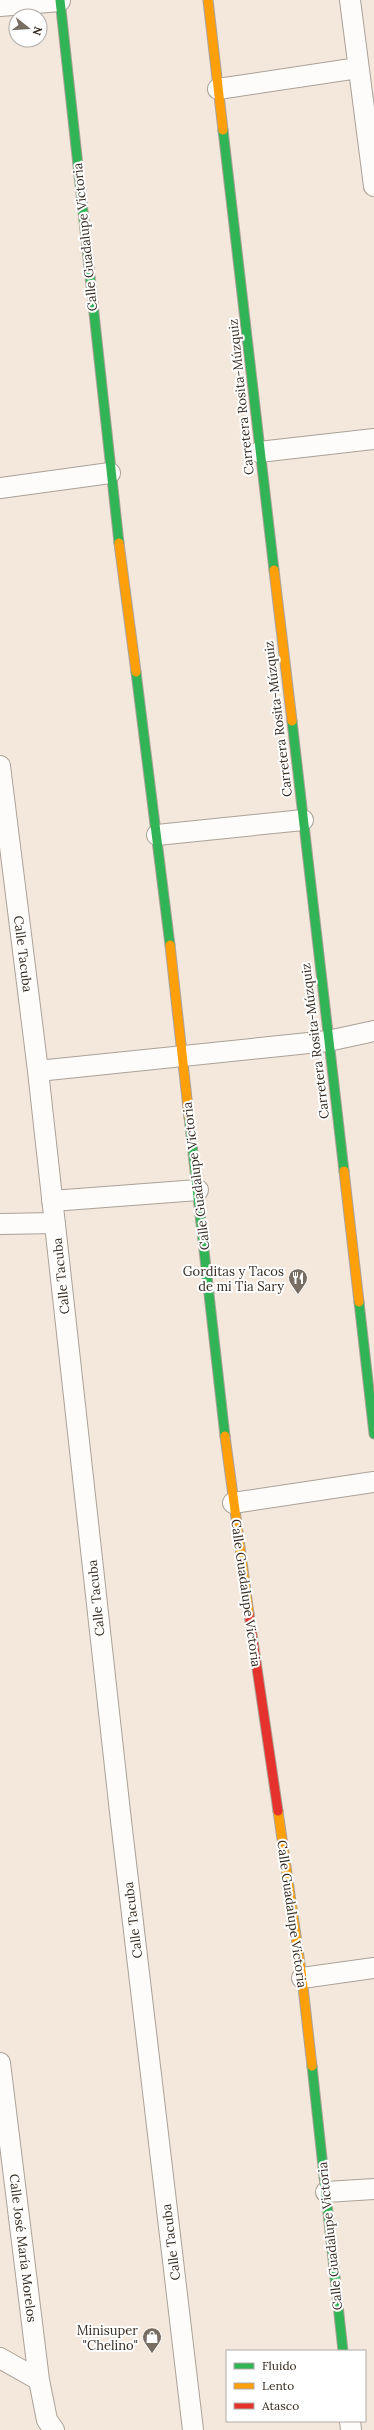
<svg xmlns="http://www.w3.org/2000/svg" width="374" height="2430" viewBox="0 0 374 2430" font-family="Lora,serif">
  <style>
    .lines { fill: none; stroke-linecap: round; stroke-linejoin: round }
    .street-casing { stroke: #aba197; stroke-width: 22 }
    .fast-casing { stroke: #aba197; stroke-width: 11 }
    .slow-casing { stroke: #aba197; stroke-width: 11 }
    .jam-casing { stroke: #aba197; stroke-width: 11 }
    .street { stroke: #fdfcfa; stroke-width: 20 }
    .fast { stroke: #30b455; stroke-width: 9 }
    .slow { stroke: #ff9f0a; stroke-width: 9 }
    .jam { stroke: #e5322d; stroke-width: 9 }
    .labels { text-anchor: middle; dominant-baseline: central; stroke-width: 4; stroke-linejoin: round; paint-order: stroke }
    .street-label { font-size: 13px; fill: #362b21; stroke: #fff }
    .poi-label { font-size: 13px; fill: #362b21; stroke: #fff; text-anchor: end }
  </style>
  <rect width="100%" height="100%" fill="#f4e8dc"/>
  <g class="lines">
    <!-- street casing -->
    <g class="street-casing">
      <path id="street" d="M 350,0 L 374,186
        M 0,6 L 60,1
        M 218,89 L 358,68
        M 259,452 L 374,439
        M 0,488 L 110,473
        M 0,766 L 38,1071 L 121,1821 L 193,2430
        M 157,835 L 303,820
        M 38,1071 L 328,1041 L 374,1031
        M 52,1201 L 198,1190
        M 0,1224 L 55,1223
        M 233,1503 L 374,1482
        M 302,1978 L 374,1968
        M 0,2063 L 39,2380 L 47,2420 L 54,2430
        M 326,2192 L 374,2189
        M 0,2358 L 39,2380
        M 350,2421 L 351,2430"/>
    </g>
    <!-- fast casing -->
    <g class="fast-casing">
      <path id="fast" d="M 60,0 L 119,543
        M 223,130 L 274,570
        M 136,672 L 170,945
        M 292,721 L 344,1171
        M 189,1117 L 225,1436
        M 359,1302 L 374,1434
        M 312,2066 L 343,2351"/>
    </g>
    <!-- slow casing -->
    <g class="slow-casing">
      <path id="slow" d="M 208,0 L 223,130
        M 119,543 L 136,672
        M 274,570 L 292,721
        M 170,945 L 189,1117
        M 344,1171 L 359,1302
        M 225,1436 L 249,1614
        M 278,1811 L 302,1978 L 312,2066"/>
    </g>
    <!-- jam casing -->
    <g class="jam-casing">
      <path id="jam" d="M 249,1614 L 278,1811"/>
    </g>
    <!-- street -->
    <use href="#street" class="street"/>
    <!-- fast -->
    <use href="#fast" class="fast"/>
    <!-- slow -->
    <use href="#slow" class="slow"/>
    <!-- jam -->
    <use href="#jam" class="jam"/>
  </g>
  <!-- icons -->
  <defs>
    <g id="restaurant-pin" transform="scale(1)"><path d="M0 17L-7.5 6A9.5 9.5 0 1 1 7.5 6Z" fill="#786d62" stroke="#fff"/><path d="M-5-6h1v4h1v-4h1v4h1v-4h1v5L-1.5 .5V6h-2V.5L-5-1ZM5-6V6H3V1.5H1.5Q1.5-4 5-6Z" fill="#fff"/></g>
    <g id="shop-pin" transform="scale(1)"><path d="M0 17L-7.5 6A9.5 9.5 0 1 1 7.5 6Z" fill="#786d62" stroke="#fff"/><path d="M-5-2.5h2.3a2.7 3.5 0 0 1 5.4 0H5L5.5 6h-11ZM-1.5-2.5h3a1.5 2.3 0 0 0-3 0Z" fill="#fff"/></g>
  </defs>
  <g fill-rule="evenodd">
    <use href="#restaurant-pin" x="298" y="1278"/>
    <use href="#shop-pin" x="152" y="2337"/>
  </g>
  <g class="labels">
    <!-- street labels -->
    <g class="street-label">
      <text transform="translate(85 237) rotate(-96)">Calle Guadalupe Victoria</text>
      <text transform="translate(241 397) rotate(-96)">Carretera Rosita-Múzquiz</text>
      <text transform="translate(278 719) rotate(-97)">Carretera Rosita-Múzquiz</text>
      <text transform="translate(23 954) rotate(83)">Calle Tacuba</text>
      <text transform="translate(315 1041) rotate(-97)">Carretera Rosita-Múzquiz</text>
      <text transform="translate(196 1176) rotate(-97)">Calle Guadalupe Victoria</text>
      <text transform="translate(61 1276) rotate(-96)">Calle Tacuba</text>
      <text transform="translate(246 1593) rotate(82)">Calle Guadalupe Victoria</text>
      <text transform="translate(96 1598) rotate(-96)">Calle Tacuba</text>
      <text transform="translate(292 1914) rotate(82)">Calle Guadalupe Victoria</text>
      <text transform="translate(133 1920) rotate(-97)">Calle Tacuba</text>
      <text transform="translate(330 2236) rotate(-96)">Calle Guadalupe Victoria</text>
      <text transform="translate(171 2242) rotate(-97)">Calle Tacuba</text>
      <text transform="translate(23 2248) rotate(83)">Calle José María Morelos</text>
    </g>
    <!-- poi labels -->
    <g class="poi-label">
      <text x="284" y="1271">Gorditas y Tacos<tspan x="284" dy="15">de mi Tia Sary</tspan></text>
      <text x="138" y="2330">Minisuper<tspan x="138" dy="15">"Chelino"</tspan></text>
    </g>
  </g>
  <!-- legend -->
  <rect x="226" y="2350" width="140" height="72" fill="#ffffff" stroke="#afaaa6"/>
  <rect x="234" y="2363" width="20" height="6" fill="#30b455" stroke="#afaaa6"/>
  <text x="262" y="2370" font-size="12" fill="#362b21">Fluido</text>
  <rect x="234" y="2383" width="20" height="6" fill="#ff9f0a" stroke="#afaaa6"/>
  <text x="262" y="2390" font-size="12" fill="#362b21">Lento</text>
  <rect x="234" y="2403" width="20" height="6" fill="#e5322d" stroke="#afaaa6"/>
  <text x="262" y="2410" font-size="12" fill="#362b21">Atasco</text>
  <!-- north arrow -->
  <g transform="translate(28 28) rotate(107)"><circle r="19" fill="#ffffff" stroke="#afaaa6"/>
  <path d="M0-3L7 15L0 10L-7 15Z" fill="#786d62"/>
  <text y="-6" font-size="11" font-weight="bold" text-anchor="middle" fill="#362b21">N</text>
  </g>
</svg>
